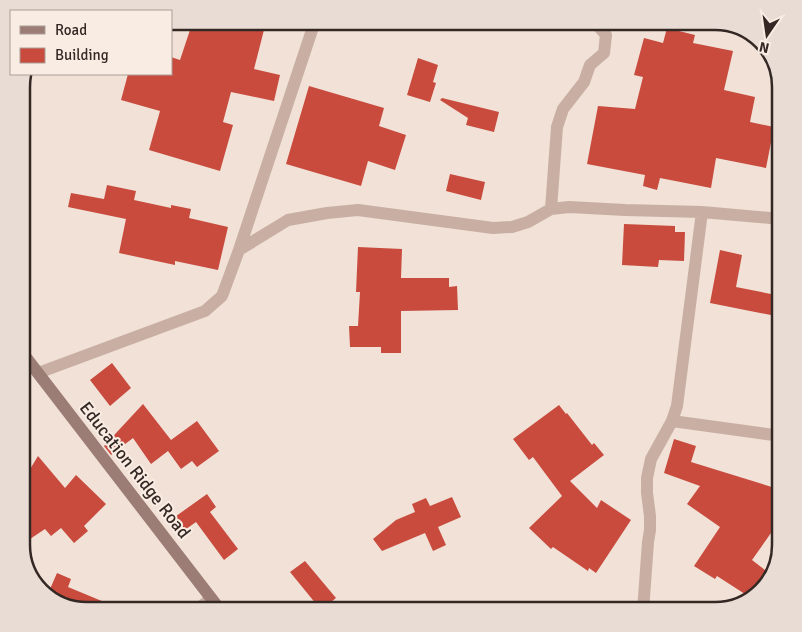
<svg xmlns="http://www.w3.org/2000/svg" width="802" height="632" viewBox="0 0 802 632" font-family="Signika,sans-serif">
  <style>
    .building { fill: #c84b3e }
    .lines { fill: none; stroke-linecap: round; stroke-linejoin: round }
    .street { stroke: #c9afa3; stroke-width: 12 }
    .secondary { stroke: #9c7d75; stroke-width: 12 }
    .labels { text-anchor: middle; dominant-baseline: central; stroke-width: 4; stroke-linejoin: round; paint-order: stroke }
    .street-label { font-size: 18px; fill: #342825; stroke: #f9ece3 }
    .rim { fill: none; stroke: #342825; stroke-width: 2.5 }
  </style>
  <rect width="100%" height="100%" fill="#f1e1d7"/>
  <!-- building -->
  <path class="building" d="M 193,21 L 244,21 L 265,26 L 254,69 L 280,75 L 274,101 L 231,92 L 223,122 L 233,125 L 220,171 L 149,150 L 160,111 L 121,100 L 128,74 L 171,74 L 171,57 L 180,60 Z
    M 667,28 L 695,35 L 693,43 L 733,51 L 724,90 L 755,97 L 750,122 L 774,127 L 766,168 L 716,158 L 711,188 L 660,178 L 657,190 L 643,186 L 645,175 L 587,164 L 598,106 L 635,109 L 643,77 L 634,75 L 644,38 L 663,43 Z
    M 418,58 L 438,65 L 433,82 L 436,83 L 430,102 L 407,95 Z
    M 309,86 L 384,108 L 379,126 L 406,135 L 395,170 L 368,161 L 361,186 L 286,164 Z
    M 442,98 L 499,112 L 494,132 L 466,125 L 468,118 L 440,100 Z
    M 450,174 L 485,182 L 481,200 L 446,191 Z
    M 107,185 L 136,191 L 134,200 L 171,208 L 171,205 L 191,209 L 189,218 L 228,227 L 218,270 L 175,261 L 175,265 L 119,253 L 126,219 L 68,207 L 71,193 L 104,199 Z
    M 624,224 L 675,226 L 675,232 L 685,232 L 684,261 L 659,260 L 658,267 L 622,265 Z
    M 358,247 L 402,249 L 401,278 L 449,278 L 449,287 L 457,286 L 458,310 L 401,311 L 401,353 L 381,353 L 381,347 L 350,347 L 349,326 L 358,326 L 360,292 L 356,292 Z
    M 720,250 L 742,255 L 736,287 L 781,296 L 781,317 L 710,303 Z
    M 112,363 L 131,388 L 110,406 L 90,380 Z
    M 143,404 L 171,440 L 197,421 L 219,451 L 197,467 L 192,461 L 181,469 L 168,451 L 151,464 L 133,438 L 111,455 L 104,446 Z
    M 559,405 L 566,414 L 567,413 L 592,445 L 594,443 L 604,455 L 570,481 L 597,508 L 601,500 L 631,520 L 596,573 L 589,568 L 588,571 L 553,547 L 551,549 L 529,528 L 562,496 L 533,457 L 529,460 L 513,439 Z
    M 674,439 L 696,446 L 691,462 L 775,488 L 771,493 L 781,500 L 781,540 L 771,533 L 752,560 L 770,574 L 765,588 L 748,596 L 717,576 L 715,579 L 694,566 L 720,527 L 687,504 L 700,486 L 664,473 Z
    M 38,456 L 65,488 L 76,475 L 106,504 L 84,526 L 88,531 L 74,543 L 61,528 L 51,536 L 45,529 L 21,545 L 21,484 Z
    M 207,494 L 216,507 L 210,512 L 238,549 L 224,560 L 196,522 L 182,532 L 172,519 Z
    M 452,497 L 461,517 L 438,527 L 446,545 L 433,551 L 425,533 L 382,551 L 373,539 L 396,520 L 415,512 L 412,504 L 426,498 L 430,506 Z
    M 305,561 L 336,598 L 321,610 L 290,572 Z
    M 57,573 L 71,579 L 68,587 L 109,604 L 106,611 L 87,611 L 47,596 Z"/>
  <g class="lines">
    <!-- street -->
    <path class="street" d="M 551,209 L 557,127 L 563,109 L 584,82 L 590,65 L 604,53 L 606,35 L 594,21
      M 239,250 L 315,21
      M 38,373 L 205,311 L 222,296 L 239,250 L 288,220 L 327,213 L 358,210 L 493,228 L 512,227 L 528,222 L 551,209 L 569,207 L 625,210 L 702,212 L 781,219
      M 672,421 L 781,436
      M 196,611 L 211,598
      M 362,611 L 372,611
      M 643,611 L 648,542 L 650,530 L 650,516 L 647,493 L 647,478 L 651,459 L 672,421 L 677,406 L 702,212"/>
    <!-- secondary -->
    <path class="secondary" d="M 21,351 L 221,611"/>
  </g>
  <g class="labels">
    <!-- street labels -->
    <g class="street-label">
      <text transform="translate(135 470) rotate(52)">Education Ridge Road</text>
    </g>
  </g>
  <!-- crop -->
  <path d="M0 0H802V632H0ZM87 30H715A57 57 0 0 1 772 87V545A57 57 0 0 1 715 602H87A57 57 0 0 1 30 545V87A57 57 0 0 1 87 30Z" fill="#e9dcd4" fill-rule="evenodd"/>
  <path class="rim" d="M87 30H715A57 57 0 0 1 772 87V545A57 57 0 0 1 715 602H87A57 57 0 0 1 30 545V87A57 57 0 0 1 87 30Z"/>
  <!-- legend -->
  <rect x="10" y="10" width="162" height="65" fill="#f9ece3" stroke="#aa9e97"/>
  <rect x="20" y="26" width="25" height="8" fill="#9c7d75" stroke="#aa9e97"/>
  <text x="55" y="35" font-size="15" fill="#342825">Road</text>
  <rect x="20" y="48" width="25" height="15" fill="#c84b3e" stroke="#aa9e97"/>
  <text x="55" y="60" font-size="15" fill="#342825">Building</text>
  <!-- north arrow -->
  <g transform="translate(767 35) rotate(193)" stroke="#f9ece3" stroke-width="4" paint-order="stroke">
  <path d="M0-4L9 19L0 12L-9 19Z" fill="#342825"/>
  <text y="-8" font-size="14" font-weight="bold" text-anchor="middle" fill="#342825">N</text>
  </g>
</svg>
